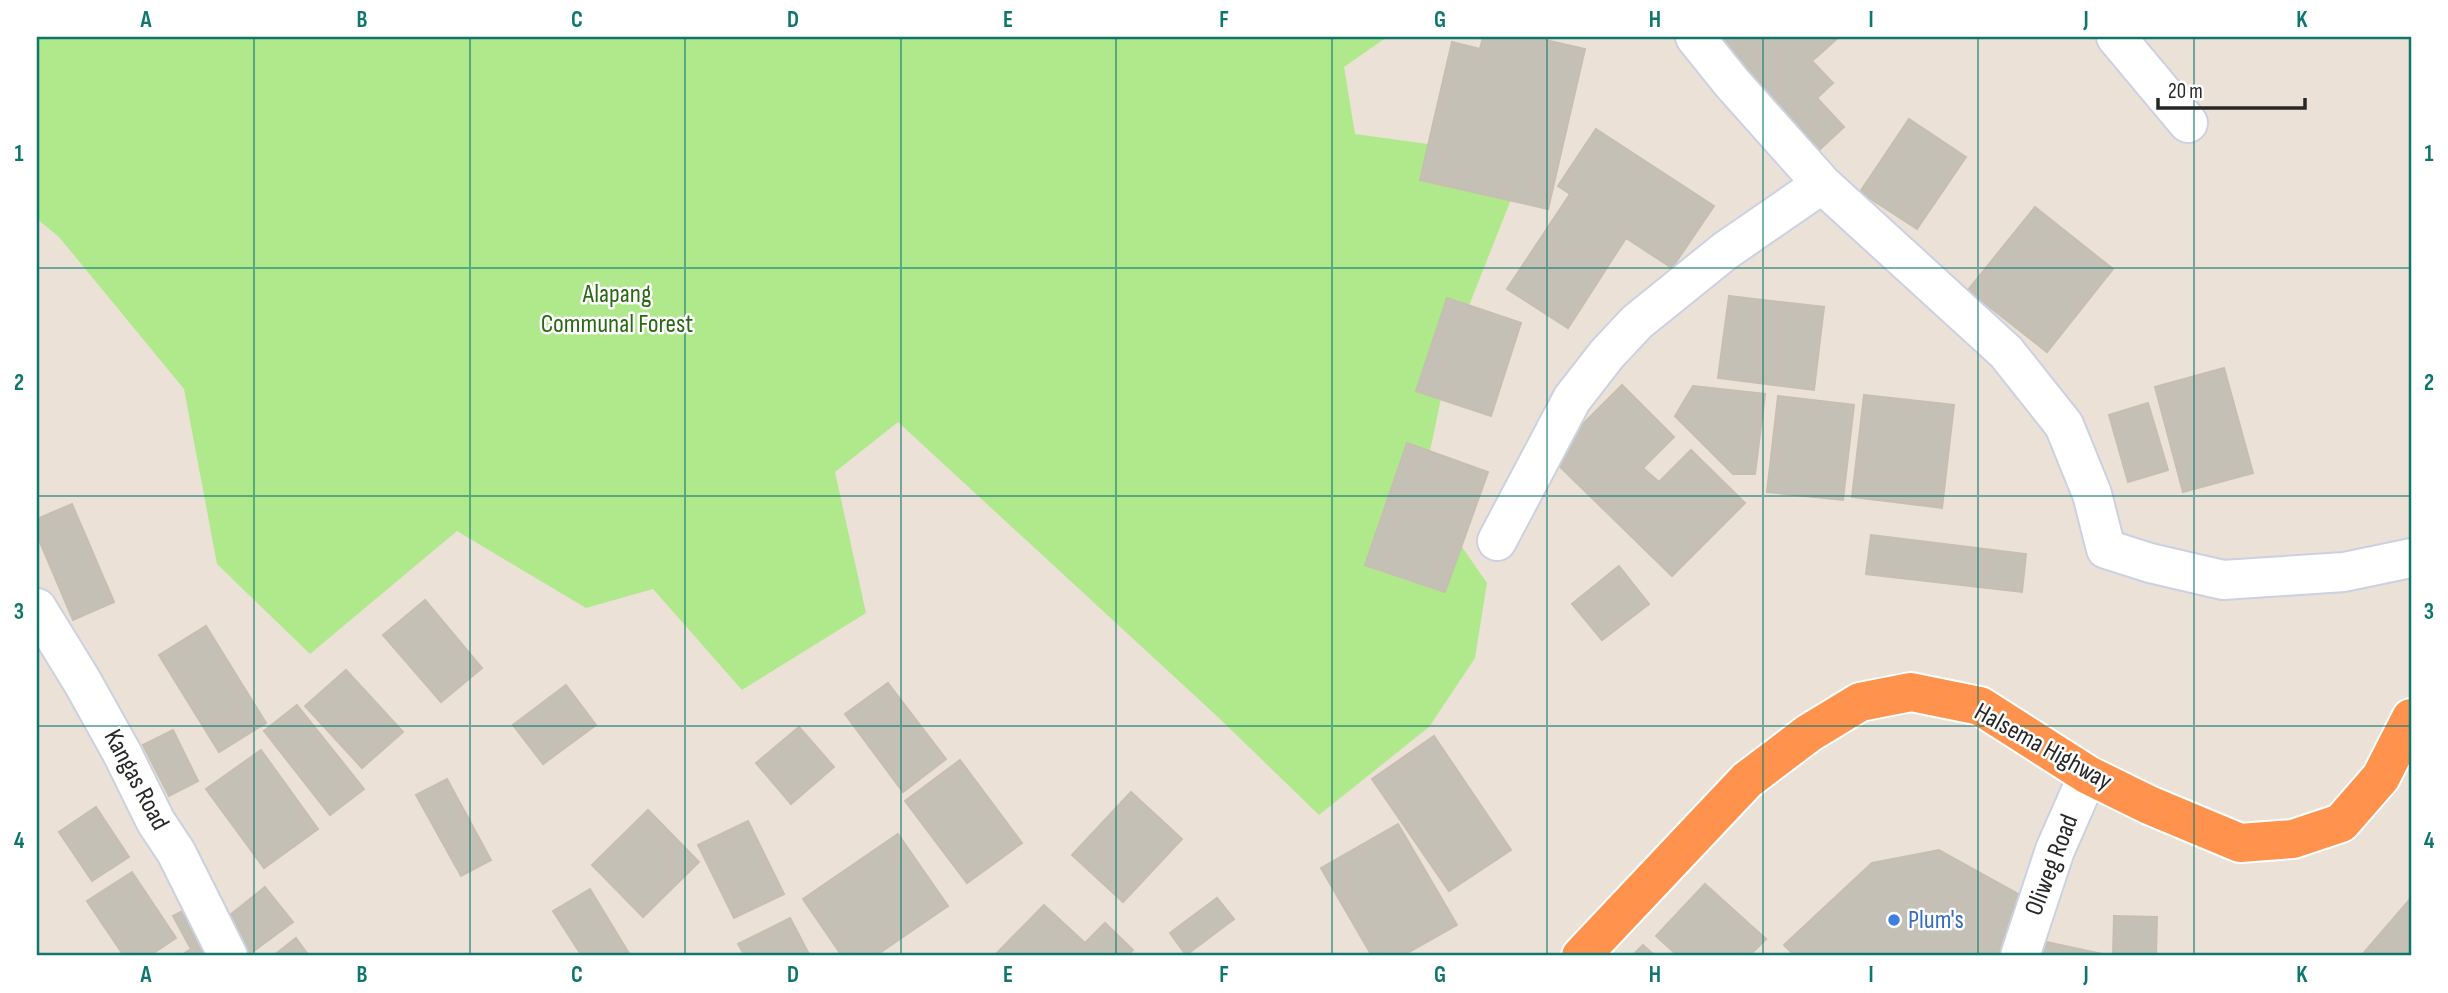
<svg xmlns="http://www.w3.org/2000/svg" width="2448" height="993" viewBox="0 0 2448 993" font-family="'Sofia Sans Condensed',sans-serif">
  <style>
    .green { fill: #afe98c }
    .building { fill: #c5c0b6; stroke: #c6beb0; stroke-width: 2 }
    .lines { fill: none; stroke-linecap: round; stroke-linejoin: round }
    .minor-casing { stroke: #cbd1e2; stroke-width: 42 }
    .highway-casing { stroke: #fff; stroke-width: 42 }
    .minor { stroke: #fff; stroke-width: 38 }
    .highway { stroke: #ff934e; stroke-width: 38 }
    .grid { fill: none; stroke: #0f766e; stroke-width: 2; stroke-opacity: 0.55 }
    .shop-dot { fill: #3f7fe0; stroke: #fff; stroke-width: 2.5 }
    .labels { text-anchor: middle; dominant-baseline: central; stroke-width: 5; stroke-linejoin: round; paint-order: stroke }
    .park-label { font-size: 26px; fill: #286912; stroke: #fff }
    .street-label { font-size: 26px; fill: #272727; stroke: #fff }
    .shop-label { font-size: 26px; fill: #366cbe; stroke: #fff; text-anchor: start }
    .neatline { fill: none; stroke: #0f766e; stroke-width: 2.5 }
    .grid-label { font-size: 23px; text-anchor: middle; font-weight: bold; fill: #0f766e }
  </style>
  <rect width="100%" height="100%" fill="#ece1d6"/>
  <!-- green -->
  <path class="green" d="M 37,37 L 1387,37 L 1344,67 L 1355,134 L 1435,145 L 1512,197 L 1451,351 L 1422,489 L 1487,583 L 1475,658 L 1429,727 L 1319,815 L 1220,719 L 898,422 L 835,472 L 866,613 L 742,690 L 653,589 L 586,608 L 457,531 L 310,654 L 217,564 L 184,389 L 59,237 L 37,219 Z"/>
  <!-- building -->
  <path class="building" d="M 1483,37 L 1532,37 L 1585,49 L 1548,209 L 1420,180 L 1452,42 L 1480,49 Z
    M 1712,37 L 1839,37 L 1812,61 L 1833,83 L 1817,98 L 1844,127 L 1817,152 Z
    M 1909,119 L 1966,157 L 1917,229 L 1860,192 Z
    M 1596,129 L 1714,206 L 1672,268 L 1626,238 L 1568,328 L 1507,289 L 1570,194 L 1558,186 Z
    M 2035,207 L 2113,269 L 2047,352 L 1968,290 Z
    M 1729,296 L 1824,307 L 1814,390 L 1718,378 Z
    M 1447,298 L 1521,323 L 1491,416 L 1416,391 Z
    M 2224,368 L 2253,473 L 2183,492 L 2155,387 Z
    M 1622,385 L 1674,437 L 1643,468 L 1659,482 L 1691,450 L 1745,503 L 1672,576 L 1550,457 Z
    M 1693,386 L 1765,394 L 1755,474 L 1733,474 L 1675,416 Z
    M 1864,395 L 1954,405 L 1942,508 L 1852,497 Z
    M 1778,396 L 1854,405 L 1843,500 L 1767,492 Z
    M 2148,403 L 2168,470 L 2128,482 L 2109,415 Z
    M 1407,443 L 1488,472 L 1445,592 L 1365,565 Z
    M 72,504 L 114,602 L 73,620 L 37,535 L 37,519 Z
    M 1871,535 L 2026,554 L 2022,592 L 1866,574 Z
    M 1619,566 L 1649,604 L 1602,640 L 1572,604 Z
    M 425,600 L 482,668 L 441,702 L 383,635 Z
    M 206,626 L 266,723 L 219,752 L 159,655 Z
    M 346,670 L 403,732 L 362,768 L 305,706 Z
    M 888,683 L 946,759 L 903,792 L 845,714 Z
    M 566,685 L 596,725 L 543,764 L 513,725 Z
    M 297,705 L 364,789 L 330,815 L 264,731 Z
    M 799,727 L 834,767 L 791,804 L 756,763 Z
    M 173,730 L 198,781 L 169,796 L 143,745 Z
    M 1434,736 L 1511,850 L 1449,891 L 1372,779 Z
    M 261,750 L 318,829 L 264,868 L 206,789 Z
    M 960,760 L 1022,843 L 967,883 L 905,801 Z
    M 447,779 L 491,860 L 461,876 L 416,795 Z
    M 1131,792 L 1182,839 L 1123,902 L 1072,855 Z
    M 96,807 L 129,857 L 92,881 L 59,832 Z
    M 648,810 L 699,862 L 643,917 L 592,865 Z
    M 748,821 L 784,894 L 734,918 L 698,845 Z
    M 1398,824 L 1457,925 L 1402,956 L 1372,956 L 1321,868 Z
    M 898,834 L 948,906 L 875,956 L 842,956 L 803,899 Z
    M 1939,850 L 2020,895 L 2008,956 L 1795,956 L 1784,945 L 1872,863 Z
    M 132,872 L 176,938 L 149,956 L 124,956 L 87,901 Z
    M 1705,884 L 1766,939 L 1749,956 L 1678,956 L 1656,936 Z
    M 265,887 L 293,922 L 247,956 L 220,923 Z
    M 590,889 L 630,955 L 629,956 L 582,956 L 553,911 Z
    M 1217,898 L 1234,919 L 1186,955 L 1170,933 Z
    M 2411,898 L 2411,956 L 2361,956 Z
    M 194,905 L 221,956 L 180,956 L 191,949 L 173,916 Z
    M 1044,905 L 1085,943 L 1105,923 L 1133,950 L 1127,956 L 994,956 Z
    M 2114,916 L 2157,917 L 2156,956 L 2113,956 Z
    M 790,918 L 810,956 L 745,956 L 738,944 Z
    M 296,938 L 309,956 L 273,956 Z
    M 2042,941 L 2107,955 L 2107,956 L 2039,956 Z
    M 1643,945 L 1655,956 L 1632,956 Z"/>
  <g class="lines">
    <!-- minor casing -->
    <g class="minor-casing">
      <path id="minor" d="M 1695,37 L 1732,83 L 1822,184 L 2006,352 L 2064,425 L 2092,494 L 2106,549 L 2150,563 L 2223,580 L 2344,572 L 2411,558
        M 2116,37 L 2188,123
        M 1497,541 L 1572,399 L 1607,354 L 1637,322 L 1725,251 L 1822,184
        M 37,608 L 83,683 L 122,753 L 156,822 L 176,852 L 228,956
        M 2020,956 L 2055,850 L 2088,775"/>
    </g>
    <!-- highway casing -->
    <g class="highway-casing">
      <path id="highway" d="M 1581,956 L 1747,780 L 1809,733 L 1860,702 L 1911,692 L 1980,706 L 2088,775 L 2149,805 L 2240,843 L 2293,839 L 2341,823 L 2381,777 L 2411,718"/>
    </g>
    <!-- minor -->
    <use href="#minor" class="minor"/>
    <!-- highway -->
    <use href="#highway" class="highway"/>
  </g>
  <!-- grid -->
  <path class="grid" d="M 254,37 L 254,956M 470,37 L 470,956M 685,37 L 685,956M 901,37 L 901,956M 1116,37 L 1116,956M 1332,37 L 1332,956M 1547,37 L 1547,956M 1763,37 L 1763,956M 1978,37 L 1978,956M 2194,37 L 2194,956M 37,268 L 2411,268M 37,496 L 2411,496M 37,726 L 2411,726"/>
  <!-- markers -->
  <circle class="shop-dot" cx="1894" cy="920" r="7"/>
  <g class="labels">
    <!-- park labels -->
    <g class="park-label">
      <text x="617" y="294">Alapang<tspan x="617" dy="30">Communal Forest</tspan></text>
    </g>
    <!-- street labels -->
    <g class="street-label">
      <text transform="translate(2043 747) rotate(29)">Halsema Highway</text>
      <text transform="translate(136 780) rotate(62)">Kangas Road</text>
      <text transform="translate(2052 865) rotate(-69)">Oliweg Road</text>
    </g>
    <!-- shop labels -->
    <g class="shop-label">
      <text x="1908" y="920">Plum's</text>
    </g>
  </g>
  <!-- border -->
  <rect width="2448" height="993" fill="none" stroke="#ffffff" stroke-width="77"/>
  <!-- scale -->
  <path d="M2158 98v10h147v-10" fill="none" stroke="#272727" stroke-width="3.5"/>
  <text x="2168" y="98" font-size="21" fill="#272727" stroke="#ffffff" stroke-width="5" paint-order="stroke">20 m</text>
  <rect x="38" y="38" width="2372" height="916" class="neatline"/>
  <g class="grid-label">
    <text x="146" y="27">A</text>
    <text x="362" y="27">B</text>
    <text x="577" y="27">C</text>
    <text x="793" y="27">D</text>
    <text x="1008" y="27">E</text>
    <text x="1224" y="27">F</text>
    <text x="1440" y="27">G</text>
    <text x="1655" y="27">H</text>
    <text x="1871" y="27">I</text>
    <text x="2086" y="27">J</text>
    <text x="2302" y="27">K</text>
    <text x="19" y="161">1</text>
    <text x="2429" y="161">1</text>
    <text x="19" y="390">2</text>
    <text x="2429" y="390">2</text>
    <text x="19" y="619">3</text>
    <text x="2429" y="619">3</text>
    <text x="19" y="848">4</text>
    <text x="2429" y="848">4</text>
    <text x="146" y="982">A</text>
    <text x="362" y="982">B</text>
    <text x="577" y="982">C</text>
    <text x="793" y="982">D</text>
    <text x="1008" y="982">E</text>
    <text x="1224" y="982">F</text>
    <text x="1440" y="982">G</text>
    <text x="1655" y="982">H</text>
    <text x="1871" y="982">I</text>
    <text x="2086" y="982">J</text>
    <text x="2302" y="982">K</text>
  </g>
</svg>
